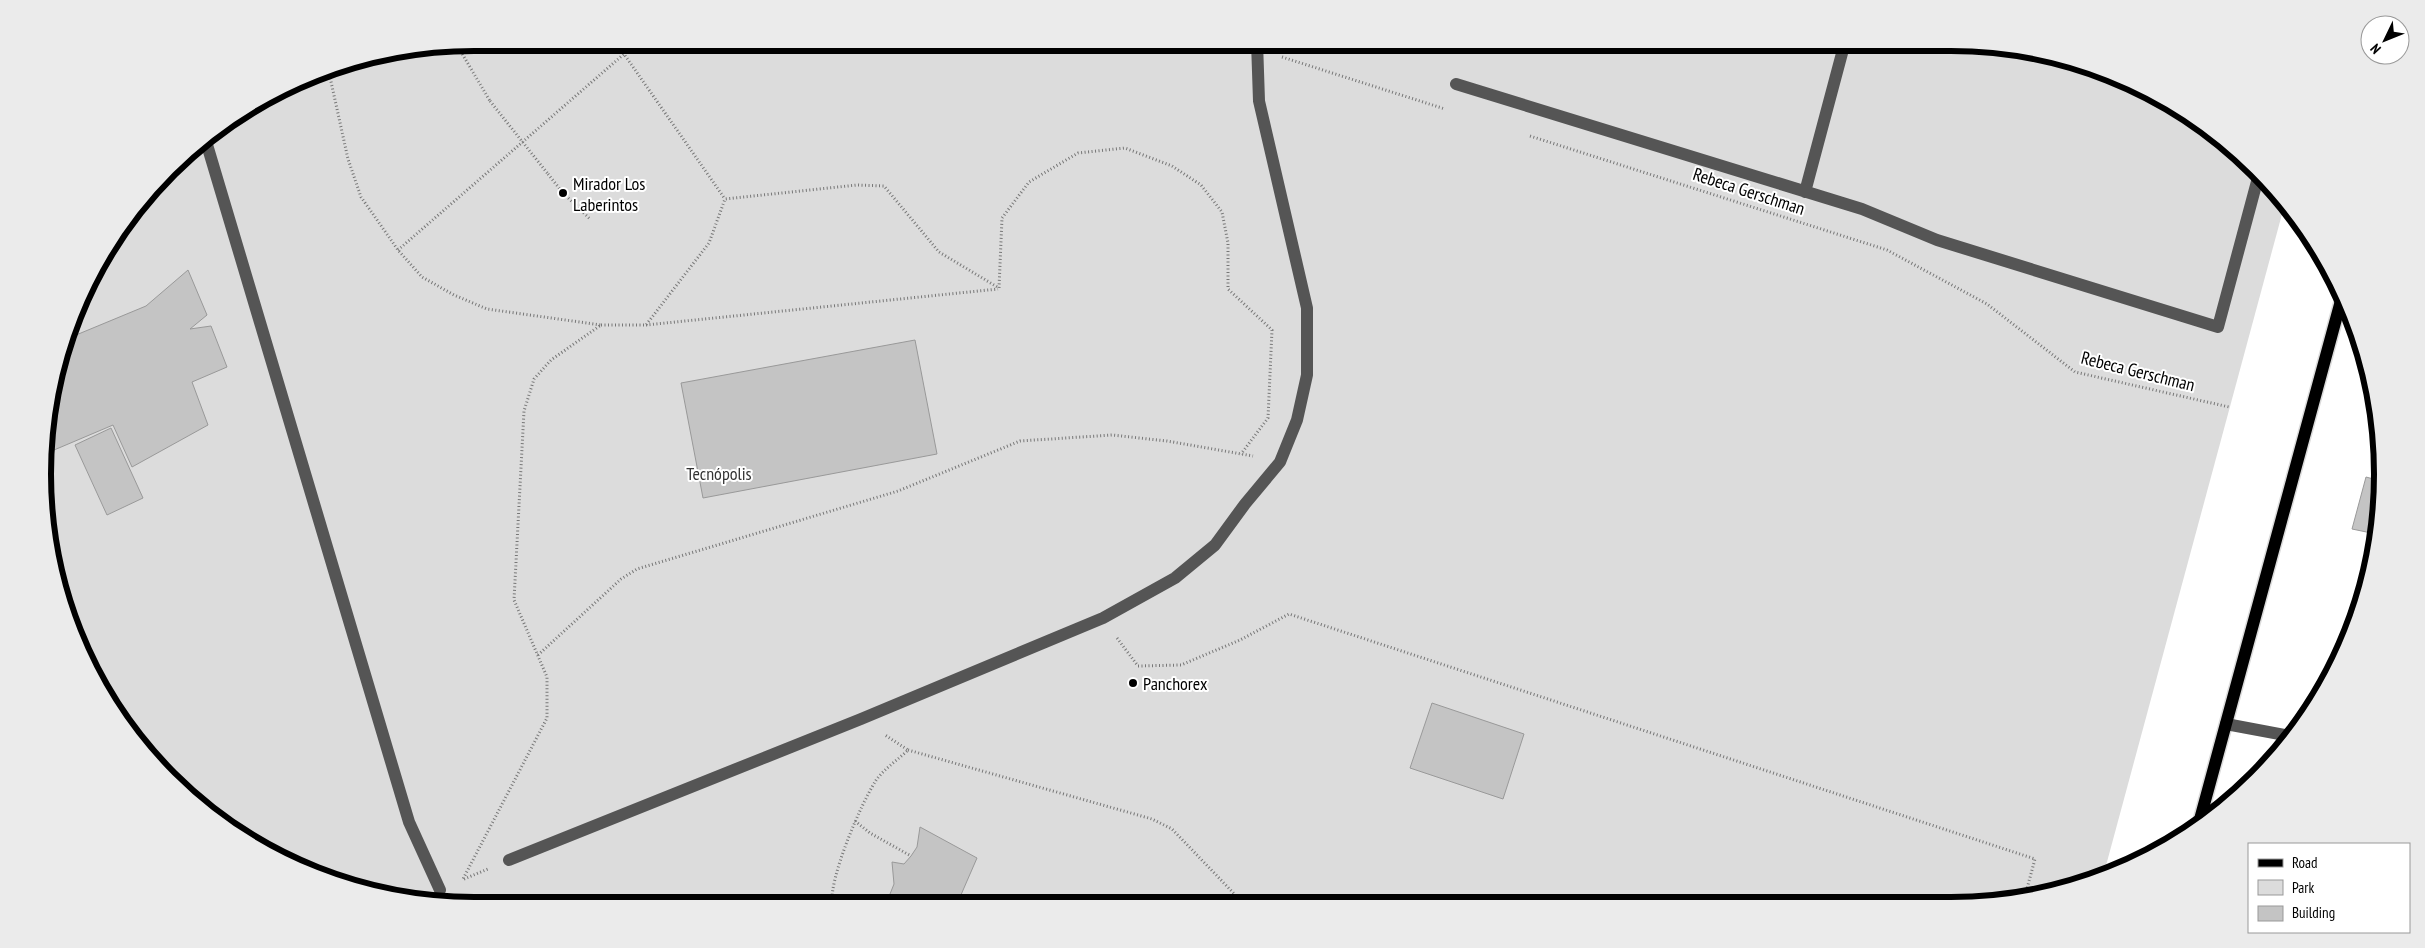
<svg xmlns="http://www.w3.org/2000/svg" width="2425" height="948" viewBox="0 0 2425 948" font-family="'PT Sans Narrow',sans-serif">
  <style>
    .green { fill: #dcdcdc }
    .building { fill: #c4c4c4; stroke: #999 }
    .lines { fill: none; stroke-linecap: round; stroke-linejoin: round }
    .major-casing { stroke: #dbdbdb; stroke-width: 15 }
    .path { stroke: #777; stroke-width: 3; stroke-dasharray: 1 2.5; stroke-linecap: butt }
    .minor { stroke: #555; stroke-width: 12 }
    .major { stroke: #000; stroke-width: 12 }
    .path-bridge { stroke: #777; stroke-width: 3; stroke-dasharray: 1 2.5; stroke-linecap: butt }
    .poi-dot { fill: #000; stroke: #fff; stroke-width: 2 }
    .labels { text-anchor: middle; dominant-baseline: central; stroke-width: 4; stroke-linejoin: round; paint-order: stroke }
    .poi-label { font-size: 18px; fill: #000; stroke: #fff; text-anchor: start }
    .street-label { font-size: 18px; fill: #000; stroke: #fff }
    .park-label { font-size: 18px; fill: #333; stroke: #fff }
    .rim { fill: none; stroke: #000; stroke-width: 6 }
  </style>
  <rect width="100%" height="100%" fill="#fff"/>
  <!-- green -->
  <path class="green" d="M 1951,42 L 2063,57 L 2142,87 L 2214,132 L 2276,190 L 2285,203 L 2104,873 L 2008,902 L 474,905 L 362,891 L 283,861 L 212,816 L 115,713 L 75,639 L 51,558 L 46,417 L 65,336 L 100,259 L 190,149 L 259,100 L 335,65 L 474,43 Z"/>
  <!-- building -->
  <path class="building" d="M 188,270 L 207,315 L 190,329 L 211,326 L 227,367 L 192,382 L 208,425 L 132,467 L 113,425 L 47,453 L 46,417 L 64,340 L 146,306 Z
    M 915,340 L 937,454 L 703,498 L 681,383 Z
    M 111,428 L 143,498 L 107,515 L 75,445 Z
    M 2366,477 L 2381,481 L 2382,503 L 2376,534 L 2352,529 Z
    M 1432,703 L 1524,734 L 1503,799 L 1410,768 Z
    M 920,827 L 977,858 L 957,904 L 886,904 L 894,884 L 892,862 L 904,864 L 911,856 L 917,847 Z"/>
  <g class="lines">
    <!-- major casing -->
    <g class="major-casing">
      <path id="major" d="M 2199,823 L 2342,297"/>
    </g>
    <!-- path -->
    <path class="path" d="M 612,42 L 624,54
      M 457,45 L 490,101
      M 1282,57 L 1445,109
      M 328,68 L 348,159 L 361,197 L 398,250 L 422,277 L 454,295 L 487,309 L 601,325 L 551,360 L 534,379 L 524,411 L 514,600 L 547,677 L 547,718 L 463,879
      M 1530,136 L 1887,250 L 1987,304 L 2075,372 L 2229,407
      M 548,174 L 563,193 L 590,219
      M 398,250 L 624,54 L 725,199
      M 601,325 L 646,325 L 709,243 L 725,199 L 857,185 L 884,186 L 939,252 L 999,288 L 1002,218 L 1029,182 L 1078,153 L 1125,148 L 1172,166 L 1201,185 L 1222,212 L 1228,243 L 1228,289 L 1272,330 L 1268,418 L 1241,454
      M 646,325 L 998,289
      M 1117,638 L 1138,666 L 1181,665 L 1240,640 L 1289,614 L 2035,859 L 2025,896
      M 538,655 L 621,579 L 637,569 L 898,491 L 1020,441 L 1112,435 L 1167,441 L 1253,456
      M 908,750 L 1152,819 L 1172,829 L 1244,904
      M 855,821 L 870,833 L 911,856
      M 464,879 L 488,869
      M 832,905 C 829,878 860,806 875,782 C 882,770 898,760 908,750 L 885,735"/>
    <!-- minor -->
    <path class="minor" d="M 1456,84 L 1862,209 L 1937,240 L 2218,327 L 2259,174
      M 205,138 L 409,822 L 440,890
      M 1805,192 L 1845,42
      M 2226,724 L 2290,736
      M 509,860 L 861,719 L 1103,618 L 1175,578 L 1215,545 L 1245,504 L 1280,462 L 1297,420 L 1307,375 L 1307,308 L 1259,101 L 1257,42"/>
    <!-- major -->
    <use href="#major" class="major"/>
    <!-- path-bridge -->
    <path class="path-bridge" d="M 490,101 L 548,174"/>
  </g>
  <!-- markers -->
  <g class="poi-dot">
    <circle cx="563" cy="193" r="5"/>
    <circle cx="1133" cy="683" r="5"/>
  </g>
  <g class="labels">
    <!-- poi labels -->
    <g class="poi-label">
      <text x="573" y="183">Mirador Los<tspan x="573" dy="21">Laberintos</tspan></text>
      <text x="1143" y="683">Panchorex</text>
    </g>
    <!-- street labels -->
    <g class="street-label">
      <text transform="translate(1749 191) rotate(18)">Rebeca Gerschman</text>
      <text transform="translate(2138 371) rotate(14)">Rebeca Gerschman</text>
    </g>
    <!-- park labels -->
    <g class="park-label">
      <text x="719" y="473">Tecnópolis</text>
    </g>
  </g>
  <!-- crop -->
  <path d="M0 0H2425V948H0ZM474 51H1951A423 423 0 0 1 2374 474V474A423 423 0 0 1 1951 897H474A423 423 0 0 1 51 474V474A423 423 0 0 1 474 51Z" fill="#ebebeb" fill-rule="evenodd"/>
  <path class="rim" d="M474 51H1951A423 423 0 0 1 2374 474V474A423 423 0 0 1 1951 897H474A423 423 0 0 1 51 474V474A423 423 0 0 1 474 51Z"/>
  <!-- legend -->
  <rect x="2248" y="843" width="162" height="90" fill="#ffffff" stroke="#999999"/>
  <rect x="2258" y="859" width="25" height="8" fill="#000000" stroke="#999999"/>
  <text x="2292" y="868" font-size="15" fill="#000000">Road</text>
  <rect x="2258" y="880" width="25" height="15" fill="#dcdcdc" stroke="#999999"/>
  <text x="2292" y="893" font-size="15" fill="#000000">Park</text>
  <rect x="2258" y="906" width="25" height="15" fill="#c4c4c4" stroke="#999999"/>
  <text x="2292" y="918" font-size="15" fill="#000000">Building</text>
  <!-- north arrow -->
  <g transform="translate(2385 40) rotate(227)"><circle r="24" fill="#ffffff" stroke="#999999"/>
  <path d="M0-4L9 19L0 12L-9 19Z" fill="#000000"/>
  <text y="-8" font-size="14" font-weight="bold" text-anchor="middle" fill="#000000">N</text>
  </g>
</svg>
